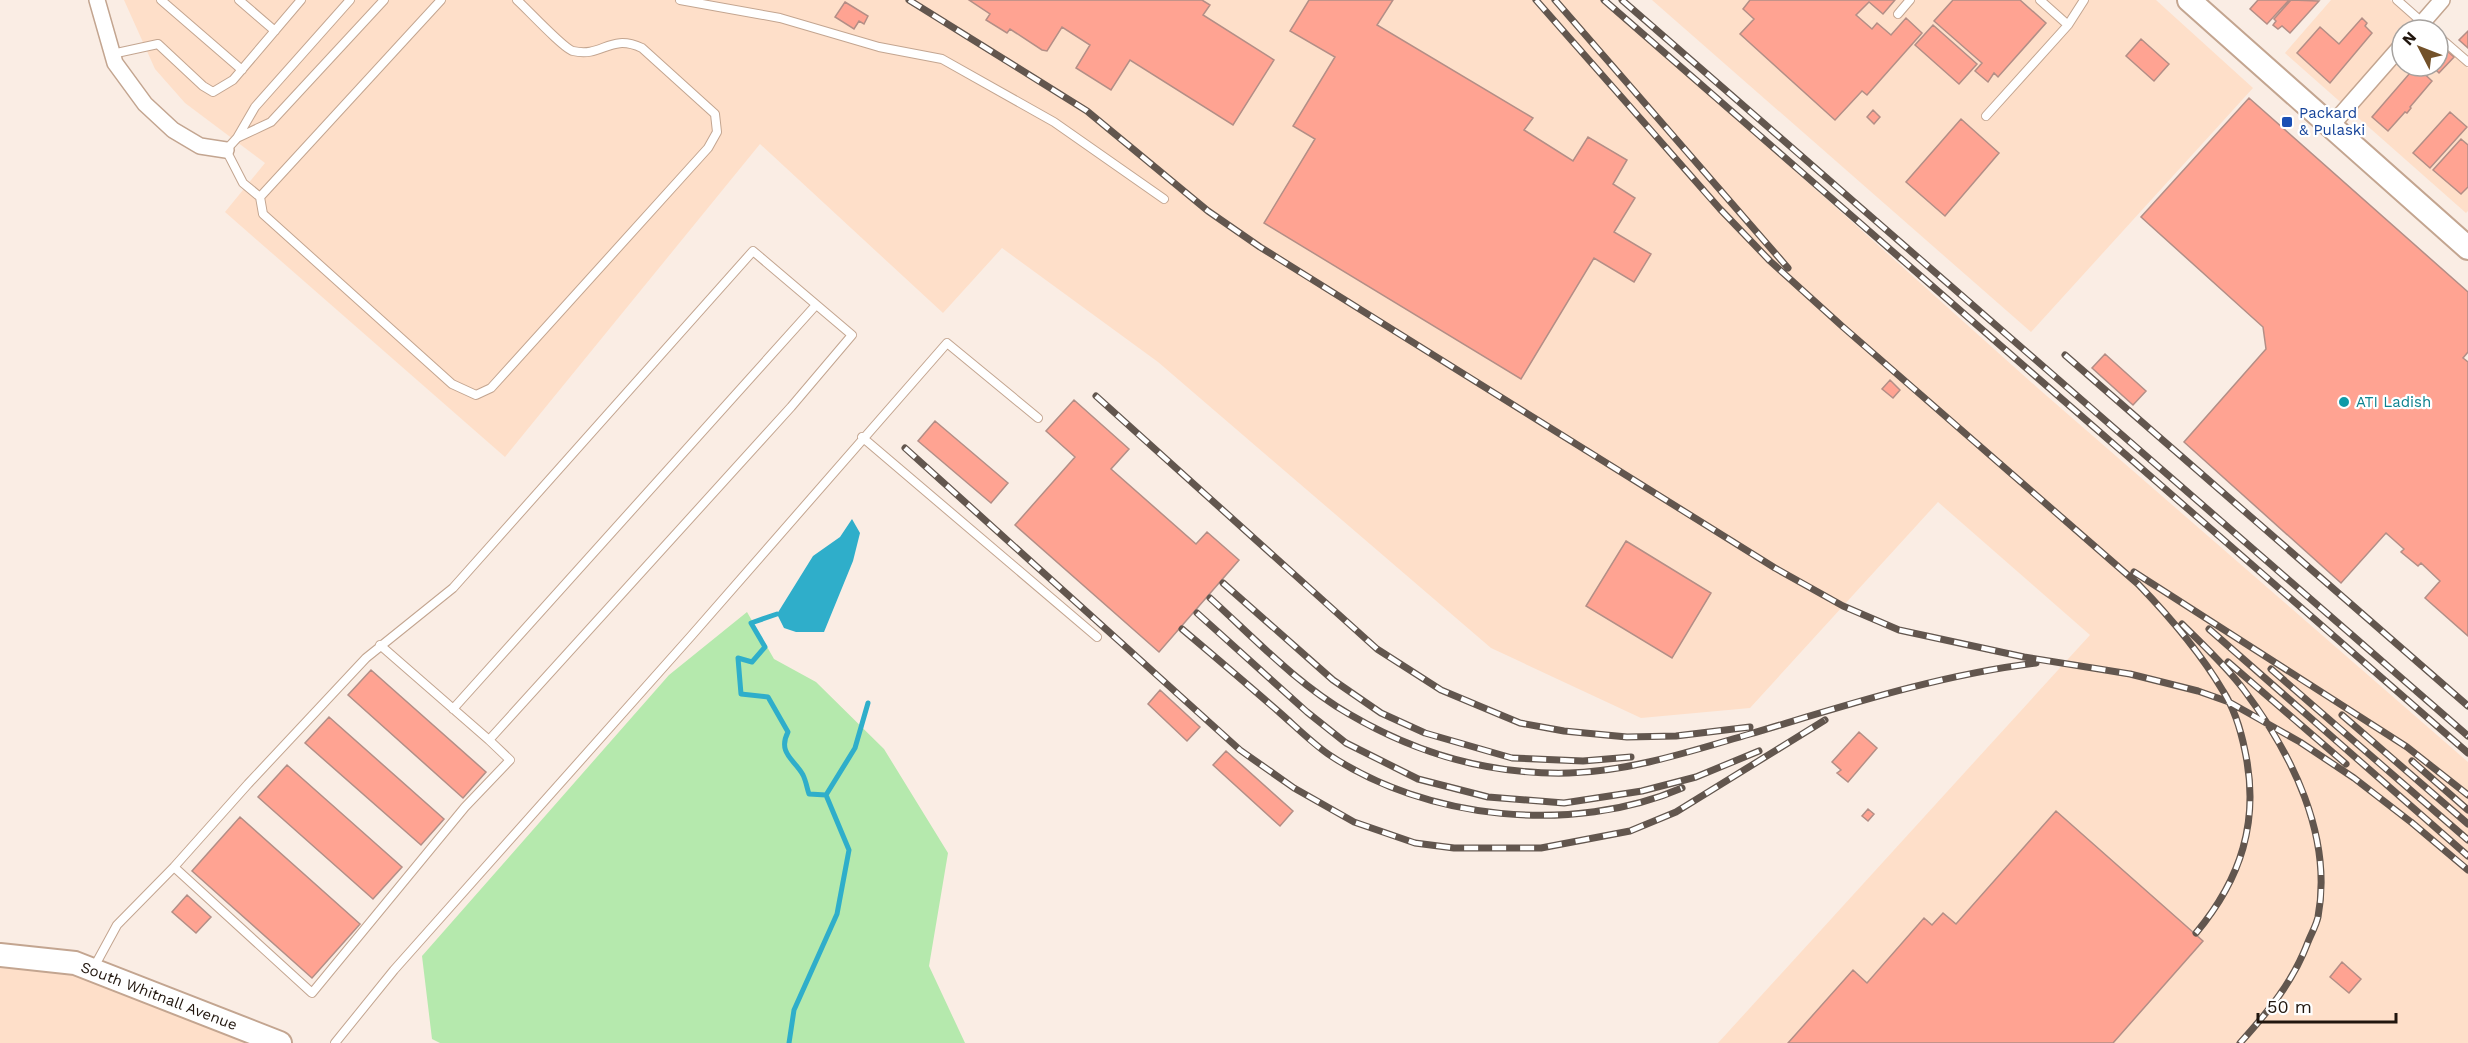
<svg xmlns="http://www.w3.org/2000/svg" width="2468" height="1043" viewBox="0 0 2468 1043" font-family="'Work Sans',sans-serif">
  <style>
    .built { fill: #fedfc9 }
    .green { fill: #b5e9ad }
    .water { fill: #2faeca }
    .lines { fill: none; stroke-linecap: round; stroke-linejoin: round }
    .stream { stroke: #2faeca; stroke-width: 5 }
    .building { fill: #ffa392; stroke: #b38e86; stroke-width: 1.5 }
    .lane-casing { stroke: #c3a590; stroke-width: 10 }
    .street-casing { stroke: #c3a590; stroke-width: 18 }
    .secondary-casing { stroke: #c3a590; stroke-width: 26 }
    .lane { stroke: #fff; stroke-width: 8 }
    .street { stroke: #fff; stroke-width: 15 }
    .secondary { stroke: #fff; stroke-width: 22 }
    .rail-casing { stroke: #62564e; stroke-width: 7 }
    .rail { stroke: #fff; stroke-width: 4.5; stroke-dasharray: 14; stroke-linecap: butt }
    .transit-dot { fill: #1a4fb4; stroke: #fff; stroke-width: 2 }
    .culture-dot { fill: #0f9aa8; stroke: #fff; stroke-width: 2 }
    .labels { text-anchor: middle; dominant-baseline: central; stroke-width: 4.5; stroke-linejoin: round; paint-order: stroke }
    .transit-label { font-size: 15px; fill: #164399; stroke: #fff; text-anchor: start }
    .culture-label { font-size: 15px; fill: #0d838f; stroke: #fff; text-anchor: start }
    .street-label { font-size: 15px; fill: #21160e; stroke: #fff }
  </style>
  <rect width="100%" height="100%" fill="#faede4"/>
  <!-- built -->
  <path class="built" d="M 124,0 L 1604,0 L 2040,390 L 2468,762 L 2468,1043 L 1718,1043 L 2090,635 L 1938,502 L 1750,708 L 1641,718 L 1491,648 L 1158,362 L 1002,248 L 943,313 L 760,144 L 505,457 L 225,212 L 265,163 L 185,103 L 155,69 Z
    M 1652,0 L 2156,0 L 2253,88 L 2031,332 Z
    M 2331,0 L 2390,0 L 2425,30 L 2402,30 L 2402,66 L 2438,66 L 2438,42 L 2468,68 L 2468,211 L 2466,213 L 2285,53 Z
    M 0,955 L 75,963 L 254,1043 L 0,1043 Z"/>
  <!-- green -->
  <path class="green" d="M 747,612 L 774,659 L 816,682 L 884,749 L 948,853 L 929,966 L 965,1043 L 440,1043 L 432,1039 L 422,956 L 669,675 Z"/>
  <!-- water -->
  <path class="water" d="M 852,519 L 860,533 L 853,561 L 824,632 L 796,632 L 784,628 L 777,614 L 813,556 L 840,537 Z"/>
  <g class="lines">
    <!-- stream -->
    <path class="stream" d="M 777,614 L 751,623 L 765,647 L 752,662 L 738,658 L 741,694 L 768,697 L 788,732 C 777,753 795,760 803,775 C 806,781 807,788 809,794 L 826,795
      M 826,795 L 855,748 L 868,703
      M 789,1043 L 794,1010 L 837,914 L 849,850 L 826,795"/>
  </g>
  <!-- building -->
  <path class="building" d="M 969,0 L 1202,0 L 1210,5 L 1203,15 L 1274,60 L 1233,125 L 1130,60 L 1111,90 L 1076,68 L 1090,45 L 1062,27 L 1047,51 L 1042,50 L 1010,29 L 1007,33 L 986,20 L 990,14 Z
    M 1309,0 L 1393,0 L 1377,25 L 1533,118 L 1524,130 L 1573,161 L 1588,137 L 1627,160 L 1613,184 L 1635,198 L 1614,232 L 1651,254 L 1634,282 L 1594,258 L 1521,379 L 1264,223 L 1315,139 L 1293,126 L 1335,57 L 1290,31 Z
    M 1750,0 L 1895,0 L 1883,14 L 1869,2 L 1856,15 L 1872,29 L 1877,23 L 1891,35 L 1906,18 L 1922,33 L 1867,95 L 1862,91 L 1835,120 L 1740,34 L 1754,19 L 1743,9 Z
    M 1953,0 L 2020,0 L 2046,23 L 1998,77 L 1994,73 L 1988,82 L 1975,71 L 1982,63 L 1934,21 Z
    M 2258,0 L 2289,0 L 2267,24 L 2250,9 Z
    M 2291,0 L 2319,1 L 2290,33 L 2282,26 L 2278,29 L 2273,25 L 2276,21 L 2274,19 Z
    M 845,2 L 868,16 L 864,24 L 859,21 L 854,29 L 835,17 Z
    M 2362,18 L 2367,23 L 2365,26 L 2372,33 L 2330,83 L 2297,53 L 2320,27 L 2339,44 Z
    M 1933,25 L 1977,64 L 1959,84 L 1915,45 Z
    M 2468,31 L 2468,48 L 2459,40 Z
    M 2141,39 L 2169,64 L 2154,81 L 2126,56 Z
    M 2439,44 L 2454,57 L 2439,73 L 2432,66 L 2438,66 Z
    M 2416,66 L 2432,81 L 2410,107 L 2411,108 L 2407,113 L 2405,112 L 2388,131 L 2372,117 Z
    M 2249,98 L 2468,292 L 2468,352 L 2463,358 L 2468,362 L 2468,636 L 2425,598 L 2440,581 L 2421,563 L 2418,566 L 2401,552 L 2404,549 L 2386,533 L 2341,583 L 2184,442 L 2266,349 L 2263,327 L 2141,217 Z
    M 1873,110 L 1880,117 L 1874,124 L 1867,117 Z
    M 2450,112 L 2467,127 L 2430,168 L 2413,153 Z
    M 1961,119 L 1999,153 L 1945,216 L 1906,182 Z
    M 2461,139 L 2468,145 L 2468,187 L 2461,194 L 2433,170 Z
    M 2105,354 L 2146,391 L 2133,405 L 2092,368 Z
    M 1890,380 L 1900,390 L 1893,398 L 1882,389 Z
    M 1074,400 L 1129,449 L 1111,469 L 1196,544 L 1207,532 L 1239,560 L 1159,652 L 1015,525 L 1075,457 L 1046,431 Z
    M 935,421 L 1008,483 L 991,503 L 918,441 Z
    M 1626,541 L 1711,593 L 1672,658 L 1586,606 Z
    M 371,670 L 486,772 L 463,798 L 348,695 Z
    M 1160,690 L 1200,727 L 1187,741 L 1148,704 Z
    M 329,717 L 444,819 L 421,845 L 305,743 Z
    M 1859,732 L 1877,748 L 1848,782 L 1837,773 L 1841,770 L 1832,762 Z
    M 1226,751 L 1293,811 L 1280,826 L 1213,765 Z
    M 287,765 L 402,867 L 373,899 L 258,797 Z
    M 1868,809 L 1874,814 L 1868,821 L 1862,816 Z
    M 2056,811 L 2203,941 L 2113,1043 L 1788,1043 L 1853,970 L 1867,983 L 1924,918 L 1932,925 L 1943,913 L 1956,924 Z
    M 240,817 L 360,924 L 312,978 L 192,871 Z
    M 187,895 L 211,917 L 196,933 L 172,912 Z
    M 2342,962 L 2361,979 L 2349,993 L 2330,977 Z"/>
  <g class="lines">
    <!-- lane casing -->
    <g class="lane-casing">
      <path id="lane" d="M 161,0 L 242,70
        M 239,0 L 275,31
        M 350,0 L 255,107 L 237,138 L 271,122 L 384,0
        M 680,0 L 780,18 L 879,47 L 942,59 L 1054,122 L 1164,199
        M 2040,0 L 2068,25
        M 2397,0 L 2431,30
        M 1898,14 L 1910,0
        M 2438,36 L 2468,62
        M 112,54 L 158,44 L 203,86 L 213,92 L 233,80 L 301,0
        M 1986,116 L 2068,25 L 2084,0
        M 237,138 L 226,150 L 243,183 L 260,197 L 263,214 L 452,384 L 476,395 L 491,388 L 708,148 L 717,132 L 715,114 L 642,48 C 609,33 603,58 573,51 C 564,49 527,9 517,0
        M 260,197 L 441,0
        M 862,437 L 1097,637
        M 380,645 L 489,740
        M 453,709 L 816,305
        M 93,969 L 117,925 L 174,867 L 248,784 L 366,658 L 453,588 L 753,251 L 852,335 L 791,407 L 489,740 L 510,760 L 465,807 L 312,993 L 174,867
        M 335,1043 L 394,970 L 692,635 L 947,343 L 1038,418"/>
    </g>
    <!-- street casing -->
    <g class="street-casing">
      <path id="street" d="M 97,0 L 115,63 L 145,104 L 173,130 L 200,146 L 226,150
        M 2416,30 L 2442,0
        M 2331,126 L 2402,45"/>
    </g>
    <!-- secondary casing -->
    <g class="secondary-casing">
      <path id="secondary" d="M 2189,0 L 2468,248
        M 0,955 L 75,963 L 280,1043"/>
    </g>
    <!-- lane -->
    <use href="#lane" class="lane"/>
    <!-- street -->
    <use href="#street" class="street"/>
    <!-- secondary -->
    <use href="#secondary" class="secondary"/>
    <!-- rail casing -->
    <g class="rail-casing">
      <path id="rail" d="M 909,0 L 1087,111 L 1208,211 L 1260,247 L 1775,568 L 1843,606 L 1899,630 L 2024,657 L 2130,674 L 2198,691 L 2229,702 L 2300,742 L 2354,778 L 2416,826
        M 1536,0 L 1720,209 L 1770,261 L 1843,327 L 2138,584 C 2169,616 2200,652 2223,691 C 2234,708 2241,731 2245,751 C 2260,821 2241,879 2196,933
        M 1555,0 L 1788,268
        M 1604,0 L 2468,753
        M 1622,0 L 2468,736
        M 2065,355 L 2468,706
        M 1096,396 L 1377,649 L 1441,690 L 1520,723 L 1564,731 L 1627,737 L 1676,736 L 1750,727
        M 905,448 L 1240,750 L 1294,788 L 1354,822 L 1415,843 L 1454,848 L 1541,848 L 1630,831 L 1676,812 L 1825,720
        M 2134,572 L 2407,747 L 2468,795
        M 1223,583 L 1333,680 L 1381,713 L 1425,733 L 1512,758 L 1583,761 L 1631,757
        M 1210,598 C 1254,638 1297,684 1349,714 C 1417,754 1489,775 1569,773 C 1632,771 1691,751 1750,734 C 1844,706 1938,675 2036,663
        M 1197,613 L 1307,712 L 1346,743 L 1418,779 L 1488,797 L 1564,803 L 1642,791 L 1696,777 L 1759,751
        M 2182,624 C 2203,645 2226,666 2244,690 C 2292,754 2333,836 2318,917 C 2316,926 2311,934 2308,942 C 2293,982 2268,1012 2240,1043
        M 1182,629 C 1215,657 1247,684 1279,712 C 1295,726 1311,742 1328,754 C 1426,820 1573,835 1682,788
        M 2209,629 L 2468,856
        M 2228,662 L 2346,764
        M 2271,669 L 2468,840
        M 2342,715 L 2468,824
        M 2412,761 L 2468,810
        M 2411,822 L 2468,870"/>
    </g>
    <!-- rail -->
    <use href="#rail" class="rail"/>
  </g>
  <!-- markers -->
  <rect class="transit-dot" x="2281" y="116" width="12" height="12" rx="3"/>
  <circle class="culture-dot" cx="2344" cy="402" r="6"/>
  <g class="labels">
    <!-- transit labels -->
    <g class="transit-label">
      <text x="2299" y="113">Packard<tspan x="2299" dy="17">&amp; Pulaski</tspan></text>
    </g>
    <!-- culture labels -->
    <g class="culture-label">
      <text x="2356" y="402">ATI Ladish</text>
    </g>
    <!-- street labels -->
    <g class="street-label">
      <text transform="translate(159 996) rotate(21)">South Whitnall Avenue</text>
    </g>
  </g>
  <!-- north arrow -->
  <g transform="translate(2420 48) rotate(312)"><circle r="28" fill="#ffffff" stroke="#a6a29f" stroke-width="1.5"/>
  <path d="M0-4.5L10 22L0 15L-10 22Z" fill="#735129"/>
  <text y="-9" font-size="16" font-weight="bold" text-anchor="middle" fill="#21160e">N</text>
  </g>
  <!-- scale -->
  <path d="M2258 1013v9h138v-9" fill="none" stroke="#21160e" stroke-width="3"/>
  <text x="2267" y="1013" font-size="18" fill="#21160e" stroke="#ffffff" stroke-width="4.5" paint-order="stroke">50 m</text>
</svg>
